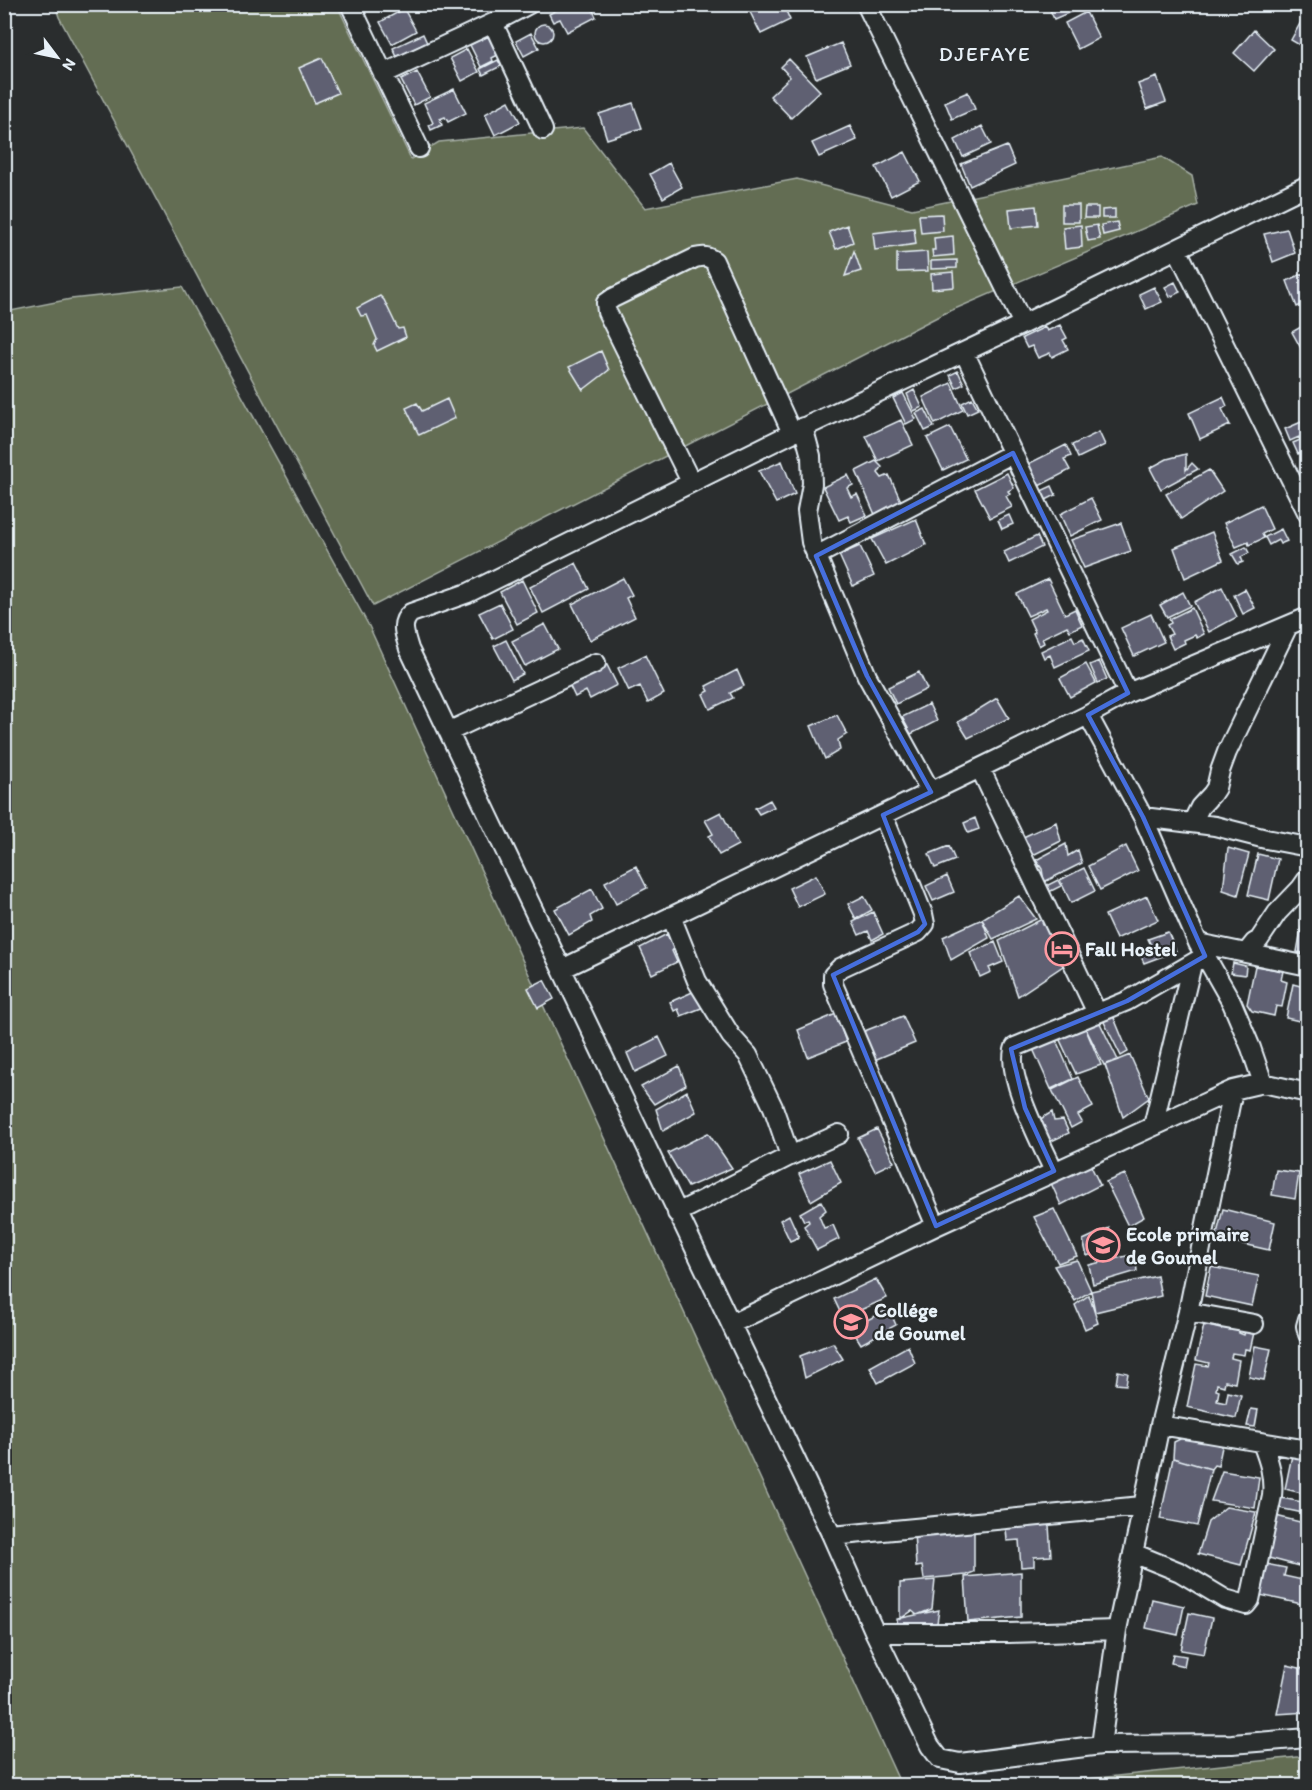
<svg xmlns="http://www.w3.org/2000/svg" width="1312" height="1790" viewBox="0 0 1312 1790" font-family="Itim,sans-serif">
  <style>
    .green { fill: #646d53; stroke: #a6afa6; stroke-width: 1.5 }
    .building { fill: #5e6072; stroke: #e8f1f8; stroke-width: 1.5 }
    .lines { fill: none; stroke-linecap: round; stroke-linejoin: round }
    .street-casing { stroke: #e8f1f8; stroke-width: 22 }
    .street { stroke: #2a2d2e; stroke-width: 18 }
    .marked { fill: none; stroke: #466fde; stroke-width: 4.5; stroke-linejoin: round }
    .labels { text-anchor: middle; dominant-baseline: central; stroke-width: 4.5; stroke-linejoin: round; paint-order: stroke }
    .poi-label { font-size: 20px; font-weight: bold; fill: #e8f1f8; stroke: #2a2d2e; text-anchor: start }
    .neighbourhood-label { font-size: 21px; letter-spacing: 1.5px; fill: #e8f1f8; stroke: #2a2d2e }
  </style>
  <rect width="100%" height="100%" fill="#2a2d2e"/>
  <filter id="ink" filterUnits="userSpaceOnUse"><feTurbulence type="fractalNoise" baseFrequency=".0167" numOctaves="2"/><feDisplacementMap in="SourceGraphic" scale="12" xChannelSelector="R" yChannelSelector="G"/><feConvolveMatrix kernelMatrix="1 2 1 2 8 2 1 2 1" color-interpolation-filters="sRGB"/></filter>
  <g filter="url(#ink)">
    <!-- green -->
    <path class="green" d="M 55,5 L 337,5 L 411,159 L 439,142 L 583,128 L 645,208 L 797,179 L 912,209 L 1162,157 L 1192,176 L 1198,205 L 943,314 L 373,606 L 59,17 Z
      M 182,287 L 369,626 L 901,1785 L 5,1786 L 5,312 L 71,299 Z
      M 1307,1756 L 1307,1785 L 1031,1785 Z"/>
    <!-- building -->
    <path class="building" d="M 567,4 L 590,4 L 596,17 L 567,32 L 560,19 L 553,22 L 549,14 Z
      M 750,4 L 783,4 L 790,20 L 761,34 L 747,6 Z
      M 1049,4 L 1069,4 L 1073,11 L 1054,19 L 1048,5 Z
      M 404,9 L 416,31 L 392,44 L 380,22 Z
      M 1307,11 L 1308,11 L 1308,50 L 1291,40 Z
      M 1086,12 L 1099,38 L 1078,49 L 1065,23 Z
      M535 33a9 9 0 1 1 18 0a9 9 0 1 1-18 0Z
      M 1254,30 L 1274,49 L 1254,71 L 1234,53 Z
      M 531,33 L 539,48 L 524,56 L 516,41 Z
      M 423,34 L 427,43 L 397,57 L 393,48 Z
      M 488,35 L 498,55 L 492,58 L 493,61 L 481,67 L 470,45 Z
      M 841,43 L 850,64 L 816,78 L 807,57 Z
      M 467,49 L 479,72 L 462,81 L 450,58 Z
      M 322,58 L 338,93 L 315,103 L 299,68 Z
      M 789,59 L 820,91 L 791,118 L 770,96 L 790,77 L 781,67 Z
      M 498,60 L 501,66 L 483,75 L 480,69 Z
      M 417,72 L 430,97 L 414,105 L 401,80 Z
      M 1157,77 L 1166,102 L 1147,109 L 1138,84 Z
      M 454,89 L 466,113 L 448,122 L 445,117 L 440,119 L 442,125 L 431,130 L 429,125 L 433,123 L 424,103 Z
      M 968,92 L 975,109 L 952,119 L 945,102 Z
      M 509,101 L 520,122 L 495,135 L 485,114 Z
      M 633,103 L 642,128 L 607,139 L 599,114 Z
      M 850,126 L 857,140 L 819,157 L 812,143 Z
      M 982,126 L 991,144 L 963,157 L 955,140 Z
      M 1007,146 L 1015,165 L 970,186 L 961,164 Z
      M 905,152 L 920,181 L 891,196 L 876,167 Z
      M 669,163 L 682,187 L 663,198 L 650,174 Z
      M 1062,205 L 1079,205 L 1079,222 L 1062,222 Z
      M 1036,206 L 1038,225 L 1011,228 L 1009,209 Z
      M 1085,207 L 1098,207 L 1098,218 L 1084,218 Z
      M 1115,209 L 1115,218 L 1102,218 L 1102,210 Z
      M 942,214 L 943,231 L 921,233 L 919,215 Z
      M 1117,222 L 1119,231 L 1103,235 L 1101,225 Z
      M 847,225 L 853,242 L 836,249 L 829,232 Z
      M 1081,225 L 1082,247 L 1065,249 L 1063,227 Z
      M 1097,225 L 1100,239 L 1088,241 L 1085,227 Z
      M 914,228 L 916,244 L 875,250 L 873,233 Z
      M 1287,229 L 1295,253 L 1273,262 L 1264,234 Z
      M 953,236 L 954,255 L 933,257 L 932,250 L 935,250 L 934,238 Z
      M 854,251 L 861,271 L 845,276 Z
      M 927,252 L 928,271 L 897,272 L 897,254 Z
      M 957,260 L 957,268 L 931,269 L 931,261 Z
      M 1308,271 L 1308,302 L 1297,307 L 1287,281 Z
      M 953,272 L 954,287 L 932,289 L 931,274 Z
      M 1175,282 L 1180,292 L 1170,297 L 1165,287 Z
      M 1154,287 L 1162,302 L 1146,309 L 1139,294 Z
      M 380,296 L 384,300 L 398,329 L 403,328 L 406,337 L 377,351 L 374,345 L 377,339 L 367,315 L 361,316 L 357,308 Z
      M 1308,323 L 1308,361 L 1292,332 Z
      M 1060,325 L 1067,338 L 1063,340 L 1068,349 L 1052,357 L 1050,353 L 1038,358 L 1032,346 L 1027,348 L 1022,338 L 1045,327 L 1047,331 Z
      M 601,351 L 609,370 L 583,390 L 569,367 Z
      M 958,371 L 964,384 L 956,388 L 950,375 Z
      M 951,383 L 963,410 L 935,424 L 923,397 Z
      M 914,390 L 922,407 L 914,411 L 907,394 Z
      M 903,393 L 916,419 L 906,424 L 893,398 Z
      M 1223,397 L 1227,406 L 1222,409 L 1230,425 L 1200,439 L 1189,413 Z
      M 972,398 L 978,409 L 967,414 L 962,403 Z
      M 447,399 L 455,418 L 419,435 L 406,408 L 417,403 L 422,411 Z
      M 925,409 L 934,427 L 925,431 L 916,413 Z
      M 901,420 L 913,445 L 878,461 L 866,436 Z
      M 1306,420 L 1308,424 L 1308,451 L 1298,454 L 1293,443 L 1300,440 L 1299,437 L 1290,441 L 1285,429 Z
      M 950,427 L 966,459 L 943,470 L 927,438 Z
      M 1099,432 L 1105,445 L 1078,458 L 1072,445 Z
      M 1066,445 L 1071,456 L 1064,459 L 1070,470 L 1039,486 L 1028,464 Z
      M 1186,454 L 1186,470 L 1192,463 L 1198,469 L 1161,489 L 1150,468 L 1167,459 Z
      M 782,461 L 795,494 L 776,503 L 759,471 Z
      M 876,461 L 882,467 L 878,473 L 882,478 L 889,475 L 901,501 L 876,517 L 856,471 Z
      M 1209,470 L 1223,491 L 1181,519 L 1166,494 Z
      M 1007,473 L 1014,488 L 1008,491 L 1010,494 L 1006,496 L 1012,507 L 990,518 L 975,489 Z
      M 848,475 L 853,485 L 847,488 L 851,497 L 857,494 L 867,515 L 851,522 L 848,516 L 839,520 L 823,487 Z
      M 1052,486 L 1056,495 L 1046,500 L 1041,491 Z
      M 1091,498 L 1102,520 L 1070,536 L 1060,514 Z
      M 1261,505 L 1272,529 L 1262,534 L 1264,538 L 1249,545 L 1248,542 L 1236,547 L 1224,523 Z
      M 1009,515 L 1013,524 L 1002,529 L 998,520 Z
      M 916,519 L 926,545 L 886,565 L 872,539 Z
      M 1121,523 L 1131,551 L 1084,568 L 1071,540 Z
      M 1281,529 L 1287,541 L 1280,544 L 1278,540 L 1269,545 L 1265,537 Z
      M 1212,532 L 1223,560 L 1185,578 L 1174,548 Z
      M 1037,536 L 1042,547 L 1009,563 L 1004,552 Z
      M 860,546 L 874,576 L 853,586 L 839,555 Z
      M 1246,547 L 1249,553 L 1241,557 L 1243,562 L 1238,564 L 1232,554 Z
      M 576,563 L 589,589 L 543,613 L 530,587 Z
      M 623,578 L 632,595 L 626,598 L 635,617 L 590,640 L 572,604 Z
      M 1048,579 L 1065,614 L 1075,609 L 1082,625 L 1070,631 L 1067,626 L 1042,638 L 1044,643 L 1039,646 L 1033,633 L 1035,632 L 1029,619 L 1047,610 L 1046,608 L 1028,616 L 1017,594 Z
      M 522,580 L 538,613 L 517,624 L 500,592 Z
      M 1222,587 L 1237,617 L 1209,632 L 1194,602 Z
      M 1245,589 L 1255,608 L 1243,614 L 1234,595 Z
      M 1183,592 L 1190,606 L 1167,617 L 1160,605 Z
      M 500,603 L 513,629 L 493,639 L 479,613 Z
      M 1192,608 L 1204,634 L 1197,638 L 1195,635 L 1184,640 L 1185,643 L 1173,649 L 1167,636 L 1172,634 L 1167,625 L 1171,623 L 1169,619 Z
      M 1151,614 L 1164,642 L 1134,656 L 1121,628 Z
      M 545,624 L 558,649 L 525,666 L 512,641 Z
      M 1072,636 L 1075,642 L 1083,638 L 1089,651 L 1055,667 L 1050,655 L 1044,658 L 1041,651 Z
      M 506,640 L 523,674 L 512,680 L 494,646 Z
      M 645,655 L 664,694 L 648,703 L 640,686 L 629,691 L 618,668 Z
      M 605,661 L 617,685 L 590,699 L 586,691 L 575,697 L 567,680 Z
      M 1099,661 L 1107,679 L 1098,683 L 1090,665 Z
      M 1086,664 L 1096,683 L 1070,697 L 1060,678 Z
      M 737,670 L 744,686 L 730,693 L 733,698 L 710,709 L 703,694 L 709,691 L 706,686 Z
      M 919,672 L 927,689 L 896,704 L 888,687 Z
      M 997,698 L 1009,718 L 968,738 L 958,722 Z
      M 929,704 L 937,721 L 911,734 L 902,717 Z
      M 837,715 L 847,734 L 838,740 L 840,750 L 825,759 L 811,726 Z
      M 770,800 L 774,807 L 759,814 L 755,808 Z
      M 721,812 L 738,845 L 719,855 L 709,836 L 713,834 L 705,820 Z
      M 975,818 L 979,829 L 968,833 L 964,823 Z
      M 1056,822 L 1061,841 L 1029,857 L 1021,838 Z
      M 1066,844 L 1068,856 L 1078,850 L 1082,863 L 1044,882 L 1042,869 L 1036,860 Z
      M 949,846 L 955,860 L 935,868 L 929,854 Z
      M 1126,846 L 1138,871 L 1100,890 L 1088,866 Z
      M 1228,848 L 1249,854 L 1238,895 L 1223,890 Z
      M 1258,854 L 1278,859 L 1269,900 L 1248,895 Z
      M 636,866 L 647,888 L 616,904 L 605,882 Z
      M 1084,868 L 1095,891 L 1071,903 L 1060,880 Z
      M 816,875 L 825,894 L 798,907 L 789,888 Z
      M 947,876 L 954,892 L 933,901 L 926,886 Z
      M 1058,880 L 1061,886 L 1047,893 L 1044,887 Z
      M 592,889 L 602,909 L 590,916 L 592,922 L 569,935 L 555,909 Z
      M 864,896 L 872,910 L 856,919 L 848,904 Z
      M 1019,896 L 1036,919 L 993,939 L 982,919 Z
      M 1147,896 L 1158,920 L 1116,939 L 1105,915 Z
      M 873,912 L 883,934 L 872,940 L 868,931 L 859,935 L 853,922 Z
      M 1304,913 L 1308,913 L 1308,954 L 1297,952 Z
      M 982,919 L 989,938 L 951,960 L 943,937 Z
      M 1042,919 L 1066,964 L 1018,996 L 999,941 Z
      M 1168,932 L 1176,951 L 1144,963 L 1139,952 L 1152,947 L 1148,939 Z
      M 667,934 L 674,949 L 672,951 L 677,962 L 652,974 L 640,948 Z
      M 995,942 L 1003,962 L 989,968 L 991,972 L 980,977 L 970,953 Z
      M 1233,963 L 1246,966 L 1245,975 L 1231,973 Z
      M 1255,966 L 1283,971 L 1281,980 L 1287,982 L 1282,1007 L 1276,1006 L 1274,1016 L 1252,1011 L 1247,1004 Z
      M 544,980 L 554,999 L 538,1008 L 528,988 Z
      M 1293,984 L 1308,988 L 1308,1004 L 1304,1022 L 1286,1018 Z
      M 697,990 L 704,1007 L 681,1016 L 678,1009 L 674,1011 L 670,1002 Z
      M 1112,1013 L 1128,1052 L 1121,1056 L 1102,1018 Z
      M 836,1014 L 846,1042 L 808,1057 L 798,1030 Z
      M 903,1016 L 915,1043 L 872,1061 L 862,1032 Z
      M 1098,1019 L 1118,1060 L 1104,1065 L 1084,1025 Z
      M 1084,1025 L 1101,1065 L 1076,1074 L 1059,1038 Z
      M 659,1037 L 668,1056 L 635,1072 L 627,1053 Z
      M 1056,1040 L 1073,1079 L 1051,1089 L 1033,1049 Z
      M 1130,1055 L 1149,1098 L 1123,1117 L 1105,1065 Z
      M 679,1066 L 686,1085 L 654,1104 L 641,1087 Z
      M 1078,1077 L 1093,1107 L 1078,1115 L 1082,1122 L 1071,1128 L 1052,1090 Z
      M 687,1091 L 696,1112 L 663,1131 L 656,1109 Z
      M 1052,1112 L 1054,1121 L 1063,1120 L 1069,1133 L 1045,1144 L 1037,1121 Z
      M 877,1129 L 894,1162 L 875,1171 L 858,1138 Z
      M 708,1133 L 732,1168 L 688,1187 L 668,1153 Z
      M 830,1160 L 841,1183 L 811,1201 L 799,1174 Z
      M 1090,1164 L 1100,1185 L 1061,1205 L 1050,1181 Z
      M 1276,1170 L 1299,1173 L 1295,1199 L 1272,1195 Z
      M 1125,1174 L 1144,1217 L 1128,1226 L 1106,1182 Z
      M 821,1201 L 826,1210 L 819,1216 L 824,1228 L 833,1225 L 839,1239 L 817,1250 L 804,1226 L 809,1222 L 808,1219 L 804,1221 L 800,1213 Z
      M 1054,1209 L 1077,1256 L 1058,1263 L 1034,1217 Z
      M 1223,1209 L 1275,1222 L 1269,1250 L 1216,1238 Z
      M 789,1215 L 799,1237 L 790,1241 L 780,1220 Z
      M 1109,1228 L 1115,1245 L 1087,1256 L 1083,1240 Z
      M 1135,1254 L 1137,1271 L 1093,1284 L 1089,1265 Z
      M 1077,1260 L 1091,1291 L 1075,1301 L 1054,1266 Z
      M 1211,1267 L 1259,1276 L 1252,1306 L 1205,1296 Z
      M 1157,1276 L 1161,1296 L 1095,1312 L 1091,1291 Z
      M 876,1279 L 887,1298 L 843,1318 L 834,1299 Z
      M 1089,1295 L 1098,1323 L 1085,1329 L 1075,1305 Z
      M 889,1309 L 896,1325 L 861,1344 L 851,1328 Z
      M 1223,1322 L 1240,1326 L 1239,1333 L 1244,1335 L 1246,1326 L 1255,1328 L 1250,1350 L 1245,1349 L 1244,1355 L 1232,1353 L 1231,1358 L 1239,1360 L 1235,1383 L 1225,1381 L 1224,1386 L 1217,1384 L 1216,1390 L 1219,1391 L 1217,1401 L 1226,1403 L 1228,1392 L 1241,1395 L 1236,1418 L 1187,1407 L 1196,1364 L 1208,1366 L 1209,1363 L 1196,1360 L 1204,1325 L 1221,1329 Z
      M 833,1343 L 843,1359 L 805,1378 L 800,1356 Z
      M 908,1346 L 915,1363 L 878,1383 L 870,1367 Z
      M 1255,1346 L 1271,1349 L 1264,1380 L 1249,1377 Z
      M 1118,1371 L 1128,1373 L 1126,1385 L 1116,1384 Z
      M 1251,1409 L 1258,1410 L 1255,1427 L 1247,1426 Z
      M 1188,1435 L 1223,1442 L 1218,1466 L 1214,1465 L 1211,1469 L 1173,1458 L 1174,1442 Z
      M 1292,1455 L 1308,1458 L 1306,1494 L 1285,1489 Z
      M 1173,1458 L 1211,1469 L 1197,1526 L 1160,1519 Z
      M 1222,1471 L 1259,1477 L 1255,1508 L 1211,1501 Z
      M 1276,1497 L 1308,1503 L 1308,1514 L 1274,1507 Z
      M 1226,1507 L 1256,1512 L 1241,1565 L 1198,1554 L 1208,1522 Z
      M 1276,1516 L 1308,1524 L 1308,1531 L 1299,1566 L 1265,1557 Z
      M 1049,1525 L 1051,1556 L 1034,1557 L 1034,1566 L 1021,1567 L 1019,1540 L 1007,1541 L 1006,1528 Z
      M 974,1527 L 974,1572 L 966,1575 L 924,1579 L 922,1566 L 916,1567 L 914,1531 Z
      M 1261,1563 L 1286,1568 L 1284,1576 L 1307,1581 L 1302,1604 L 1255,1594 Z
      M 1021,1572 L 1021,1617 L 968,1622 L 965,1577 Z
      M 935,1580 L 932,1609 L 917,1615 L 912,1611 L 900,1619 L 900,1583 Z
      M 1152,1599 L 1184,1606 L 1178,1635 L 1146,1628 Z
      M 939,1610 L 937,1623 L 898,1628 L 897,1619 Z
      M 1189,1613 L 1212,1618 L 1204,1654 L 1181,1650 Z
      M 1173,1654 L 1186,1656 L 1184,1666 L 1171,1663 Z
      M 1287,1665 L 1308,1670 L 1308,1712 L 1277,1714 Z"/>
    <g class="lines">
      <!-- street casing -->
      <g class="street-casing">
        <path id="street" d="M 350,4 L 419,148
          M 866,4 L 1023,324
          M 493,23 L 543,130
          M 383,74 L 493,23 L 529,4
          M 1308,185 L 1023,324 L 792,433 L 468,593 L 411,613 C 399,623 405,635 409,649 L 832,1536 L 875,1633 L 930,1746 L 940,1759 L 960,1763 L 1101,1745 L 1232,1744 L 1308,1738
          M 1177,249 L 1308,514
          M 964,352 L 1128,693
          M 803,427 L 811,456 L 812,484 L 807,511 L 811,542 L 867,676 L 931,792
          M 691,482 L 607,312 L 606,303 L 613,298 L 695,258 C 703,256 708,256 714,261 L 792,433
          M 816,556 L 1013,453
          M 1088,715 L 1143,817 L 1198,943 L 1232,1003 L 1251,1048 L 1263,1083
          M 450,731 L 596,663
          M 980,768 L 1097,1013
          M 883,815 L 923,914 L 925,924 L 918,932 L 840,968 L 833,975 L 833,984 L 936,1226
          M 1143,817 L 1215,826 L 1266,839 L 1308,847
          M 1192,823 L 1200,807 L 1212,794 L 1216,788 L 1220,771 L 1227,752 L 1288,626
          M 671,916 L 697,981 L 731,1036 L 748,1055 L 773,1107 L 790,1156
          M 1198,943 L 1308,966
          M 1246,953 L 1254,943 L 1259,940 L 1277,913 L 1301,888 L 1308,878
          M 562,969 L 980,768 L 1088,715 L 1128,693 L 1308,617
          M 1153,1126 L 1192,964
          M 1054,1171 C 1042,1145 1004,1073 1015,1047 L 1127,1001 L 1205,956
          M 677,1213 L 790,1156 L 839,1134
          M 1188,1312 L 1254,1324
          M 1308,1319 L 1306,1326 L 1308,1334
          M 731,1324 L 936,1226 L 1233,1090 L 1263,1083 L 1308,1093
          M 1160,1425 L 1308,1450
          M 832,1536 L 1142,1506
          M 1133,1553 L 1180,1572 L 1225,1599 L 1246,1605 L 1250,1600 L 1272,1496 C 1274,1476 1269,1461 1262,1443
          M 875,1633 L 1008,1633 L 1117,1630
          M 1101,1745 L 1117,1630 L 1160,1425 L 1188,1312 L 1233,1090"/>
      </g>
      <!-- street -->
      <use href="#street" class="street"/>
    </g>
  </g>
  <!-- marked area -->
  <path class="marked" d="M 1013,453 L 1128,693 L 1088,715 L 1143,817 L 1205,956 L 1127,1001 L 1011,1049 L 1025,1108 L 1054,1171 L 936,1226 L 833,975 L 918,932 L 925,924 L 883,815 L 931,792 L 867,676 L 816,556 Z"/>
  <!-- icons -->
  <defs>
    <g id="hotel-ring" transform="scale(1.725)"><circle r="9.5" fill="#2a2d2e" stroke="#ff9aa2" stroke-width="1.5"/><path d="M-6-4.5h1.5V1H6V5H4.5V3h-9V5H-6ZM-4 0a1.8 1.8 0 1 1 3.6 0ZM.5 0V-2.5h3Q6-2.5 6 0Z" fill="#ff9aa2"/></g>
    <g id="school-ring" transform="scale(1.725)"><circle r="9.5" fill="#2a2d2e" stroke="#ff9aa2" stroke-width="1.5"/><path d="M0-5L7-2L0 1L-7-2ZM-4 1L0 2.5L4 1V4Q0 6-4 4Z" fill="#ff9aa2"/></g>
  </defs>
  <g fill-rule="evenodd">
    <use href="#hotel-ring" x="1062" y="949"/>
    <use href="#school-ring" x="1103" y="1245"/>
    <use href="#school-ring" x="851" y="1322"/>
  </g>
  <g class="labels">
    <!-- poi labels -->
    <g class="poi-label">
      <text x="1085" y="949">Fall Hostel</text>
      <text x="1126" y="1234">Ecole primaire<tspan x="1126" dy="23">de Goumel</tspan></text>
      <text x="874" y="1310">Collége<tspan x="874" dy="23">de Goumel</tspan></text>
    </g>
    <!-- neighbourhood labels -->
    <g class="neighbourhood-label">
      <text x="985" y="53">DJEFAYE</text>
    </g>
  </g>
  <!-- margin -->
  <rect width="1312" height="1790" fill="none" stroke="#2a2d2e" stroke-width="24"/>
  <rect x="12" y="12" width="1288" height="1766" fill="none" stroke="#e8f1f8" stroke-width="2" filter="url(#ink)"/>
  <!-- north arrow -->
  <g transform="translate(57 57) rotate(122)" stroke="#2a2d2e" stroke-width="4.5" paint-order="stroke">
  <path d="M0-4.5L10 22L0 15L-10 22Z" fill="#e8f1f8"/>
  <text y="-9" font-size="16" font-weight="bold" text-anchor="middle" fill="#e8f1f8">N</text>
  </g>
</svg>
